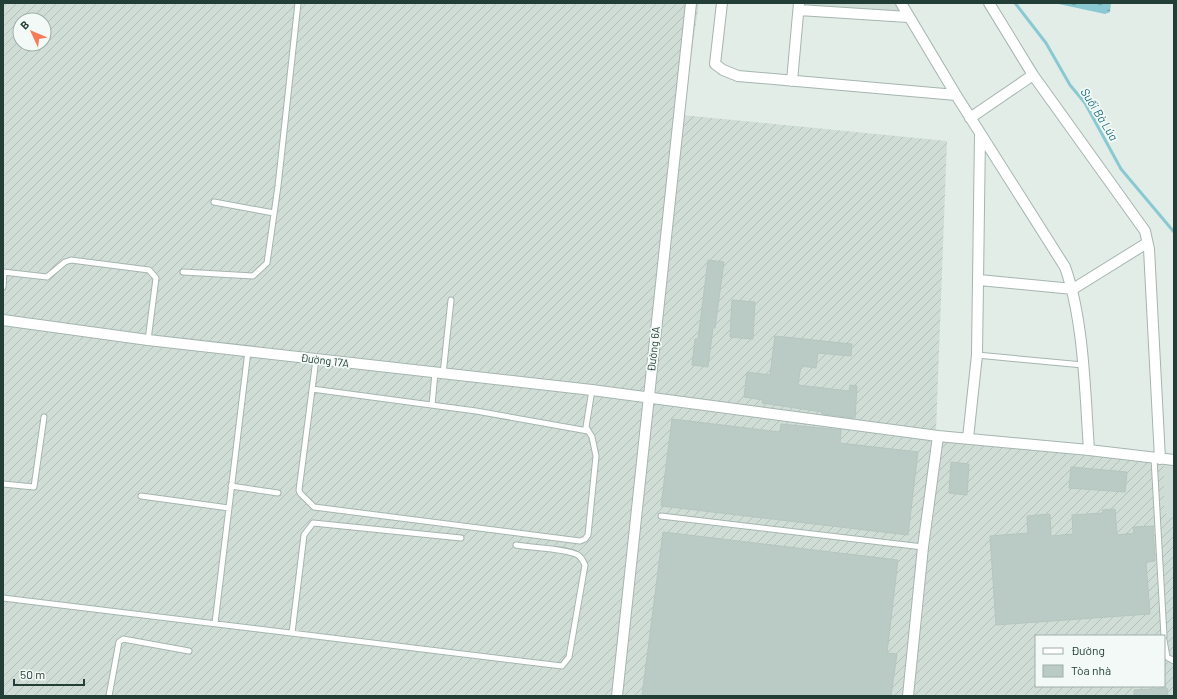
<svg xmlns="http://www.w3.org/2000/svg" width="1177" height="699" viewBox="0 0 1177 699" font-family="Barlow,sans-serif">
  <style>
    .built { fill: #d0ddd7 }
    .industrial { fill: url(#industrial-furrows); fill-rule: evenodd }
    .water { fill: url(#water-ripples) }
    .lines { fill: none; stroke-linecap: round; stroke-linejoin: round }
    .stream { stroke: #8ac9d2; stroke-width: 3 }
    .building { fill: #bacac4; stroke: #b5c6bf }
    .lane-casing { stroke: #a5b5af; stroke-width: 7 }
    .street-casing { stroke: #a5b5af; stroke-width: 12 }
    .lane { stroke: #fff; stroke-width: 5 }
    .street { stroke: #fff; stroke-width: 10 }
    .labels { text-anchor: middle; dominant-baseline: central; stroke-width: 3.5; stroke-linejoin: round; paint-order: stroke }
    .street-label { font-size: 11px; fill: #223e36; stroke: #f3f9f6 }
    .water-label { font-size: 12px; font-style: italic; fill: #1b6d7b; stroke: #f3f9f6 }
  </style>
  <defs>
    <pattern id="industrial-furrows" width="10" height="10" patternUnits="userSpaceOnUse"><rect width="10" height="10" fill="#d0ddd7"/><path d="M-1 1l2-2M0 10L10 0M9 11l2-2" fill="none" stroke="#b2bfb9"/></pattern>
    <pattern id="water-ripples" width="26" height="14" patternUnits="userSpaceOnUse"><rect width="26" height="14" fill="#8ac9d2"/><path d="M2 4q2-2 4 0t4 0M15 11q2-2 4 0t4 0" fill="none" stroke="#70a5ab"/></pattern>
  </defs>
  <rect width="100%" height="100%" fill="#e2ede8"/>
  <!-- built -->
  <path class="built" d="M 803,3 L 897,3 L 903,13 L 802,7 Z
    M 1164,462 L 1174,463 L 1174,518 L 1164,512 Z"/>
  <!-- industrial -->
  <path class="industrial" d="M 3,3 L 699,3 L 682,115 L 947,141 L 936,432 L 904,696 L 3,696 ZM 20,20 L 44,20 L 44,44 L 20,44 Z
    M 941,439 L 1164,462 L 1164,512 L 1174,518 L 1174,696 L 911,696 L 926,547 ZM 1036,636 L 1164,636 L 1164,686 L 1036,686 Z"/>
  <!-- water -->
  <path class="water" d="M 1054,3 L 1111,3 L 1110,12 L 1105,14 Z"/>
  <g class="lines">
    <!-- stream -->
    <path class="stream" d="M 1015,3 L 1046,43 L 1070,85 L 1085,103 L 1121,169 L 1174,232"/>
  </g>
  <!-- building -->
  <path class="building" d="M 708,260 L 724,262 L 715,328 L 713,328 L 708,367 L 692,365 L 695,339 L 698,339 Z
    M 732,300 L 755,302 L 753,339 L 730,337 Z
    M 775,336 L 852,344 L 851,356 L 818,353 L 816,368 L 801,366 L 798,385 L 849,391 L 850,385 L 857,386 L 855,418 L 822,414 L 822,412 L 762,403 L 763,400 L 744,397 L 747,372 L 770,375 Z
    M 672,419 L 780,432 L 781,424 L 841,430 L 840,443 L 918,452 L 908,535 L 661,506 Z
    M 951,462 L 969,464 L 967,495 L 949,493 Z
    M 1071,467 L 1127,472 L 1125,492 L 1069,488 Z
    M 1115,509 L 1117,535 L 1134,533 L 1133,527 L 1153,526 L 1155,561 L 1146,562 L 1150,614 L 996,625 L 990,536 L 1028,533 L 1027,516 L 1050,514 L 1051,536 L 1073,534 L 1072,515 L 1103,513 L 1102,510 Z
    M 663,532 L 898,560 L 887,653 L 897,654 L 891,696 L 642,696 Z
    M 1167,688 L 1168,696 L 1134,696 L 1134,690 Z"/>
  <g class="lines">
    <!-- lane casing -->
    <g class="lane-casing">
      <path id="lane" d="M 214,202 L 274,213
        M 3,272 L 47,277 L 65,262 L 71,260 L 149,270 L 156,278 L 148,340
        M 183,272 L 253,276 L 267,263 L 278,186 L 298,3
        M 3,287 L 4,272
        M 977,355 L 1083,365
        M 316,359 L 299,490 L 300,493 L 314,507 L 580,541 L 585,539 L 588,535 L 596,456 L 592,437 L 586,427 L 592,390
        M 443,374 L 451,300
        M 312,389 L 476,411 L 588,431
        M 432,405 L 435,373
        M 1154,458 L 1164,636
        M 3,484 L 34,487 L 44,417
        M 231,486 L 278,493
        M 141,496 L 229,508
        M 661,516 L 923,547
        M 3,598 L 562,666 L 569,657 L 585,565 C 583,561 582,558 578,555 C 565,548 532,548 516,545
        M 215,623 L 248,351
        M 292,633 L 304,535 L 313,523 L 461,538
        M 1164,640 L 1167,657 L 1174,661
        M 109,696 L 118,647 L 119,642 L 123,639 L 189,651"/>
    </g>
    <!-- street casing -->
    <g class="street-casing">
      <path id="street" d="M 722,3 L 715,64 L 723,70 L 738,76 L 956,95
        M 901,3 L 956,95 L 1065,267 C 1084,320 1085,393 1089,450
        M 989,3 L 1033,75 L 1145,231 L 1149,249 L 1160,459
        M 799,10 L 908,17
        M 792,81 L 799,3
        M 970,118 L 1033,75
        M 979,280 L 1073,289 L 1147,243
        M 3,320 L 148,340 L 592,390 L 938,436 L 1089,450 L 1174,460
        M 968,438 L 977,355 L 980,134
        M 617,696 L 691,3
        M 908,696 L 923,547 L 938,436"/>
    </g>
    <!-- lane -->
    <use href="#lane" class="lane"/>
    <!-- street -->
    <use href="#street" class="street"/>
  </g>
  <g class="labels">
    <!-- street labels -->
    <g class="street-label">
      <text transform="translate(653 349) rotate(-84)">Đường 6A</text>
      <text transform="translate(325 360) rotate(7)">Đường 17A</text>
    </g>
    <!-- water labels -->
    <g class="water-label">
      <text transform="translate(1100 114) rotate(58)">Suối Bà Lúa</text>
    </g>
  </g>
  <!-- border -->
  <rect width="1177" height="699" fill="none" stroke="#223e36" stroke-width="8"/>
  <!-- legend -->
  <rect x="1035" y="635" width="130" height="52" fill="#f3f9f6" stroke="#9faea9"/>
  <rect x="1043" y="648" width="20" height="6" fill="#ffffff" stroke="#9faea9"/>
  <text x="1071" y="655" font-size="12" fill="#223e36">Đường</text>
  <rect x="1043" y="665" width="20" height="12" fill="#bacac4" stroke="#9faea9"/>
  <text x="1071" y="675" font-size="12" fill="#223e36">Tòa nhà</text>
  <!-- north arrow -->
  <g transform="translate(32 32) rotate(314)"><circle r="19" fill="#f3f9f6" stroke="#9faea9"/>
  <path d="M0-3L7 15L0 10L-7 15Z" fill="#f47c59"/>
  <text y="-6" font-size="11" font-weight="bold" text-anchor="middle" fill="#223e36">B</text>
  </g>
  <!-- scale -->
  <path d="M14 679v6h70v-6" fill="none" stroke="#223e36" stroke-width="2"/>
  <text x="20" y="679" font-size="12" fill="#223e36" stroke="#f3f9f6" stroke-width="3" paint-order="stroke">50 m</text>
</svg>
